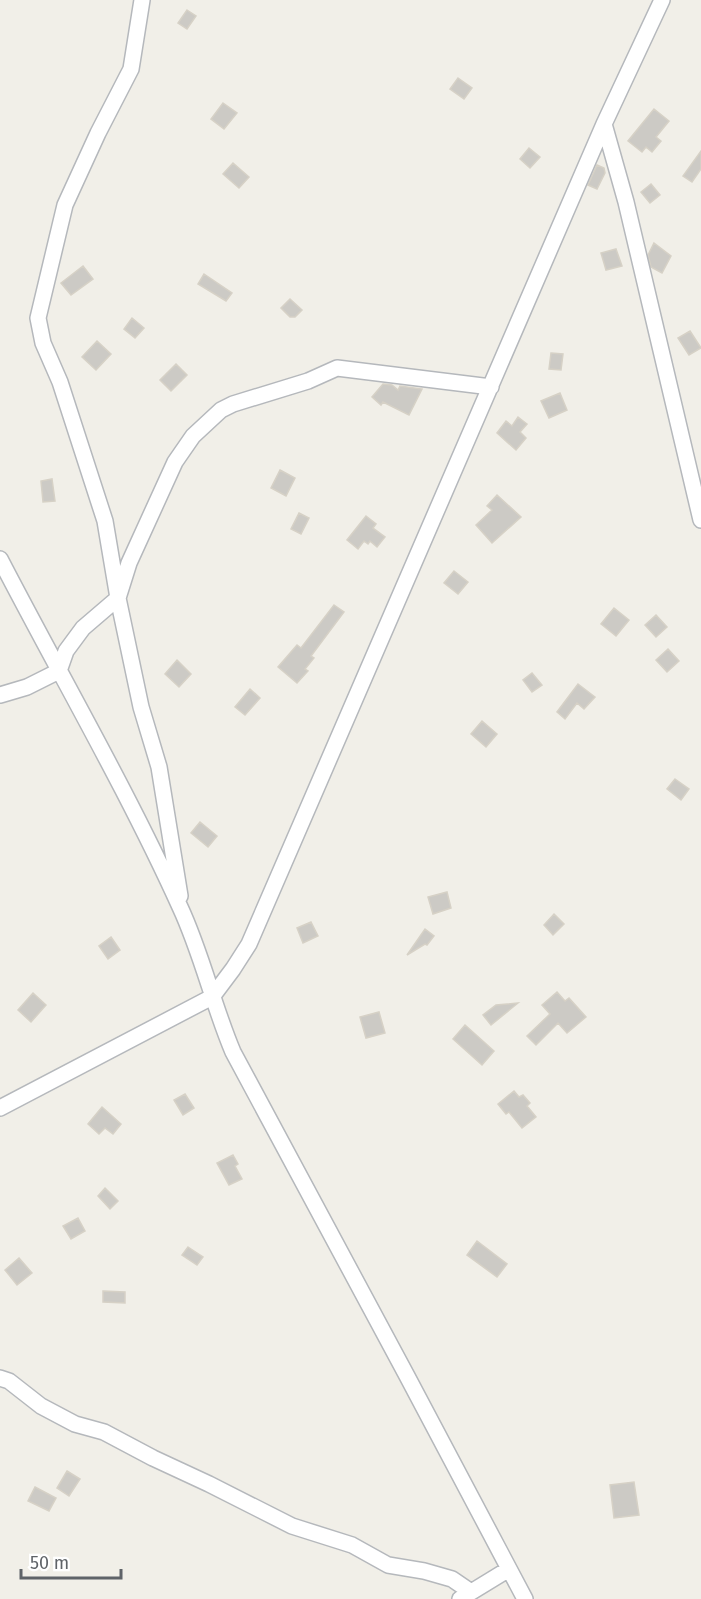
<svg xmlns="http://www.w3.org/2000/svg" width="701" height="1599" viewBox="0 0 701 1599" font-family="'Fira Sans',sans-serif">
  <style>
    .building { fill: #cccac5; stroke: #d6d1c6; stroke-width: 1.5 }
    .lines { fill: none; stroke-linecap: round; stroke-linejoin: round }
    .street-casing { stroke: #b5b8bc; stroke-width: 18 }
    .street { stroke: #fff; stroke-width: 15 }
  </style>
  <rect width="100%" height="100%" fill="#f1efe8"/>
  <!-- building -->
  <path class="building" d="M 187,10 L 196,16 L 187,29 L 178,23 Z
    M 458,78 L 472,88 L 464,99 L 450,89 Z
    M 223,103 L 237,113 L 224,129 L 211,119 Z
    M 654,109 L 669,121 L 656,137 L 661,141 L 652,152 L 646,147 L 642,152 L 628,141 Z
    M 529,148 L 540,157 L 530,168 L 520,159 Z
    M 701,151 L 701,169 L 692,182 L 683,176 Z
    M 233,163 L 249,177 L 239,188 L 223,174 Z
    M 597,165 L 604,168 L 605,173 L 597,189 L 588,185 Z
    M 651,184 L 660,195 L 650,203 L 641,192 Z
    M 654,243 L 671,256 L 662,273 L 651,267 L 648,255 Z
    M 616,249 L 622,266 L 606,270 L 601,253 Z
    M 83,266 L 93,279 L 71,295 L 61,283 Z
    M 204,274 L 232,293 L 226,301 L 198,284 Z
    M 290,299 L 302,310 L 295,317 L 290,317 L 281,308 Z
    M 132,318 L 144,328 L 135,338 L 124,329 Z
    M 690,331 L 701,348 L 689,355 L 678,338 Z
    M 97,341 L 111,354 L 96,370 L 82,357 Z
    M 551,353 L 563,354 L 561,370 L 549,369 Z
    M 176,364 L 187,375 L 171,391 L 160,380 Z
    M 383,384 L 392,385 L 398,390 L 400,386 L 422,389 L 409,415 L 383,402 L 381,405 L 372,397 Z
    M 560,393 L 567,410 L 549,418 L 541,401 Z
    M 518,417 L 527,424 L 520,432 L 526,438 L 516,450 L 497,433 L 506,421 L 512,426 Z
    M 280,470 L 295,478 L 286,496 L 271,488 Z
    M 52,479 L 55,501 L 43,502 L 41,481 Z
    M 497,495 L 521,517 L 492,543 L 476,525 L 492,510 L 487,506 Z
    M 299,513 L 309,518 L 301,534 L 291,529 Z
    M 366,516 L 376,524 L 373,528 L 385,537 L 377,547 L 370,541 L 368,544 L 364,541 L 358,549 L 347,540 Z
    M 454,571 L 468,582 L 458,594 L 444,583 Z
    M 334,605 L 344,612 L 311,656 L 314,658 L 305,669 L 308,671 L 297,683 L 278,667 L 297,645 L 301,648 Z
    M 614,608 L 629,620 L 616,636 L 601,624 Z
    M 656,615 L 667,627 L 656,637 L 645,625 Z
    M 668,649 L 679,661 L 667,672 L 656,660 Z
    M 177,660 L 191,674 L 179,687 L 165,674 Z
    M 532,673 L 542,685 L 532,692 L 523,680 Z
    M 578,684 L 595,697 L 584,709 L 577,703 L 565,719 L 557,712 Z
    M 250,689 L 260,698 L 245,715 L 235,707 Z
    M 482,721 L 497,734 L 486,747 L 471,734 Z
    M 675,779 L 689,789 L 681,800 L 667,789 Z
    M 200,822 L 217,836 L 208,847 L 191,833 Z
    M 447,892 L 451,908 L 433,914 L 428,897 Z
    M 554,914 L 564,924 L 553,935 L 544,925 Z
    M 311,922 L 318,936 L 303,943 L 297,928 Z
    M 425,929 L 434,936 L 427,945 L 425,944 L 407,955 Z
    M 111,937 L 120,950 L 108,959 L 99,946 Z
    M 557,992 L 565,1001 L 569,998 L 586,1017 L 567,1033 L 558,1023 L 536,1045 L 527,1036 L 550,1014 L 542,1005 Z
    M 33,993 L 46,1005 L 31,1022 L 18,1010 Z
    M 518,1003 L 491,1025 L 483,1015 L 496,1005 Z
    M 379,1012 L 385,1033 L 366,1038 L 360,1017 Z
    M 465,1025 L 494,1051 L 482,1065 L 453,1039 Z
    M 514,1091 L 519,1097 L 523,1095 L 530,1103 L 527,1106 L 536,1117 L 522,1128 L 509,1112 L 506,1114 L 498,1104 Z
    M 185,1094 L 194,1108 L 183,1115 L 174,1100 Z
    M 102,1107 L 121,1124 L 113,1134 L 105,1128 L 99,1134 L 88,1124 Z
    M 233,1155 L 238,1164 L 235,1166 L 242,1179 L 229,1185 L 217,1163 Z
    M 105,1188 L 118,1201 L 110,1209 L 98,1196 Z
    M 78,1218 L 85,1231 L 71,1239 L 63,1226 Z
    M 477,1241 L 507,1264 L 497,1277 L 467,1255 Z
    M 188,1247 L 203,1257 L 197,1265 L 182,1255 Z
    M 19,1258 L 32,1273 L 17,1285 L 5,1270 Z
    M 103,1291 L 125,1292 L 125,1303 L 103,1302 Z
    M 67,1471 L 80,1479 L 69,1496 L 57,1488 Z
    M 634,1482 L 639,1515 L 614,1518 L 610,1485 Z
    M 35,1487 L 56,1498 L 49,1511 L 28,1501 Z"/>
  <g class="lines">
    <!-- street casing -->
    <g class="street-casing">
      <path id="street" d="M 142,0 L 131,69 L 98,133 L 65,205 L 38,318 L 43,343 L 60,382 L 105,521 L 118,598 L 141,707 L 159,767 L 180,896
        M 604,124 L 626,202 L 701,520
        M 0,559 C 60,675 126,788 180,907 C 202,954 213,1005 233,1052 L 407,1376 L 525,1599
        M 0,695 L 27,687 L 59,671 L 66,651 L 83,628 L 118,598 L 129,563 L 175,462 L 193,436 L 221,410 L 233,404 L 308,381 L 337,368 L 491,387
        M 0,1108 L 212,997 L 233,969 L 249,944 L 604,124 L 662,0
        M 0,1378 L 9,1381 L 41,1406 L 75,1424 L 104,1432 L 153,1458 L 209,1484 L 292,1526 L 352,1545 L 388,1565 L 424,1571 L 452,1579 L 471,1592
        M 460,1599 L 509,1569"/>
    </g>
    <!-- street -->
    <use href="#street" class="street"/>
  </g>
  <!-- scale -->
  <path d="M21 1569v9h100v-9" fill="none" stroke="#5f6368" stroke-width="3"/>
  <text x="30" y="1569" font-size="18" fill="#5f6368" stroke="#ffffff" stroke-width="4.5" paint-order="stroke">50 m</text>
</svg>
